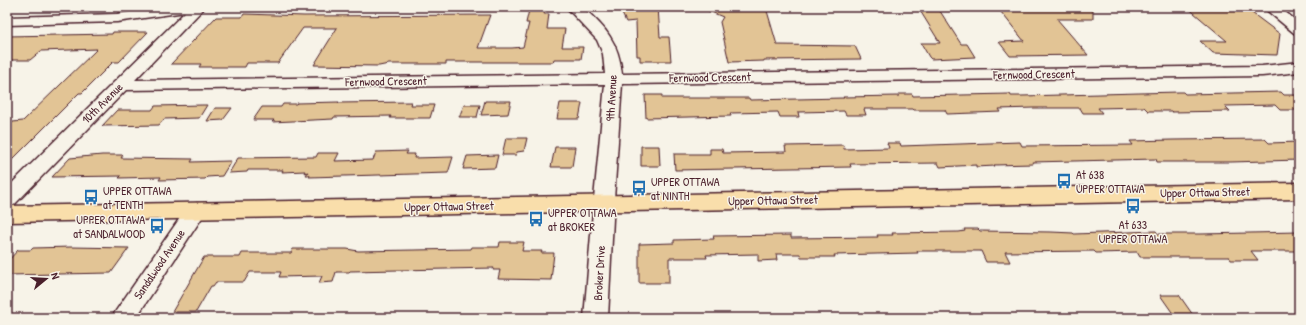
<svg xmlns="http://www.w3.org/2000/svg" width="1306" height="325" viewBox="0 0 1306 325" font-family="'Patrick Hand',sans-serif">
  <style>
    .building { fill: #e2c495; stroke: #4a1f2b }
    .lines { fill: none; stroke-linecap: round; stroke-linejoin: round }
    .minor-casing { stroke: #4a1f2b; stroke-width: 3 }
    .major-casing { stroke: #4a1f2b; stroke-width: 3 }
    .minor { fill: #f7f3e8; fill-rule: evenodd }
    .major { fill: #f9deab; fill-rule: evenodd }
    .labels { text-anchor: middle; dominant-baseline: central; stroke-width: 3; stroke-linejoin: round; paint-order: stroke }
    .street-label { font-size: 12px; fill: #4a1f2b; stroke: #f7f3e8 }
    .poi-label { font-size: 12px; fill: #4a1f2b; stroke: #f7f3e8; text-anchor: start }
  </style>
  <rect width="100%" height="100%" fill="#f7f3e8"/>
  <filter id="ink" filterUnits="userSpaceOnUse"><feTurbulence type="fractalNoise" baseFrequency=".025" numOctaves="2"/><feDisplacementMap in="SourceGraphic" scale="8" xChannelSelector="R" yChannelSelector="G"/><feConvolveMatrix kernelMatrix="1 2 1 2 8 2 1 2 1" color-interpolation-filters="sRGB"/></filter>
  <g filter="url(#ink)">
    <!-- building -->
    <path class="building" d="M 619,7 L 658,7 L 660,37 L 669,37 L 671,61 L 640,61 L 640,56 L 637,56 L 636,21 L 626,22 Z
      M 699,7 L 747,7 L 767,11 L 777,45 L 855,46 L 861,59 L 764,60 L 764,61 L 729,62 L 720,22 L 723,17 Z
      M 997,7 L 1093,7 L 1093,19 L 1057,19 L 1088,55 L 1010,56 L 999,42 L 1024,41 Z
      M 1187,7 L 1244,7 L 1280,34 L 1277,55 L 1213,53 L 1200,41 L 1227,41 Z
      M 938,8 L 961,44 L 967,44 L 975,57 L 931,59 L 929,57 L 921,43 L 940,43 L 919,9 Z
      M 529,10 L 545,10 L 544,14 L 549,14 L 547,29 L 565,29 L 562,47 L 583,47 L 581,59 L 554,59 L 553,62 L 446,62 L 446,64 L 389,64 L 379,66 L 314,65 L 337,28 L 303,28 L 278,63 L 247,63 L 245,67 L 199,67 L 201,64 L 171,64 L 216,17 L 242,17 L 244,14 L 304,16 L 490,15 L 478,48 L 512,48 L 523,47 L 529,23 L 526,23 Z
      M 113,32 L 148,32 L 119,62 L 113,62 L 82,93 L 79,93 L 7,165 L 7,127 L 13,122 L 23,121 L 97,49 L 41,51 L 30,60 L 7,60 L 7,36 L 112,34 Z
      M 1179,92 L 1183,92 L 1185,94 L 1281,92 L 1284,95 L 1299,95 L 1299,110 L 1280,110 L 1275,105 L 1225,106 L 1230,111 L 1172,112 L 1171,111 L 1148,111 L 1144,107 L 1098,108 L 1102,113 L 1083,113 L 1080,108 L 1033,108 L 999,109 L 1001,112 L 947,114 L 945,110 L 914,110 L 913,109 L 864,109 L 866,115 L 846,115 L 844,111 L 798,112 L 799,117 L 780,117 L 778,112 L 730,113 L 731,116 L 646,118 L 645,95 L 662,95 L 662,98 L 749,98 L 750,100 L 844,98 L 843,97 L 899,96 L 899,94 L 912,94 L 913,96 L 1010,94 L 1011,96 L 1022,96 Z
      M 485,101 L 511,101 L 508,114 L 481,115 Z
      M 339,102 L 338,103 L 411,102 L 410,105 L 434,105 L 430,118 L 390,118 L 391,116 L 334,117 L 333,119 L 272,122 L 274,120 L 253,120 L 262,107 L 281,107 L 283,104 L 296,104 L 297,103 Z
      M 560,103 L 582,103 L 579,119 L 557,119 Z
      M 203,105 L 207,105 L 199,118 L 164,119 L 159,125 L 102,126 L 117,110 L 152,110 L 155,106 Z
      M 464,105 L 480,105 L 477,117 L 459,117 Z
      M 215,108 L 232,108 L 223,120 L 207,121 Z
      M 506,138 L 527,138 L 524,151 L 517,152 L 516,155 L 502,155 Z
      M 1265,139 L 1269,143 L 1299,142 L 1299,160 L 1231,162 L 1157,162 L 1156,159 L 1032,162 L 1033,164 L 994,165 L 995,166 L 976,167 L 976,165 L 940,167 L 938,163 L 850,164 L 851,167 L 675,170 L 674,154 L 710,154 L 710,149 L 722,149 L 723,153 L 786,152 L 785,146 L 843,145 L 844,149 L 889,148 L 887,143 L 900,143 L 901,146 L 1020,142 L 1022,146 L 1133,145 L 1130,141 L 1173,140 Z
      M 641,146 L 659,146 L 660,166 L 641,166 Z
      M 555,147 L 575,147 L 572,167 L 551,167 Z
      M 408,151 L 406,154 L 415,154 L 414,158 L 453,157 L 448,173 L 309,177 L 310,175 L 306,175 L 308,172 L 304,173 L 305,171 L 282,172 L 283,170 L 248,170 L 247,172 L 229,173 L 238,158 L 316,157 L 318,153 L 339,153 L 335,161 L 373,160 L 376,152 Z
      M 102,155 L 123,155 L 121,158 L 193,159 L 191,162 L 231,161 L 222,176 L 207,177 L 205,179 L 159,180 L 161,177 L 119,178 L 121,176 L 52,177 L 70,158 Z
      M 498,155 L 495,168 L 463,169 L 467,156 Z
      M 964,229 L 978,229 L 980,231 L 1051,232 L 1073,233 L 1074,234 L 1156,231 L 1158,234 L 1201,234 L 1299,232 L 1299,251 L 1251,251 L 1258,260 L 1231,260 L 1229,257 L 1140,257 L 1137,252 L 1096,253 L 1094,251 L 1005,252 L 1010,262 L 986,262 L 981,251 L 917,251 L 918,253 L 834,255 L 835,257 L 801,257 L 800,254 L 776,254 L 777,260 L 758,261 L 758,254 L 706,255 L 707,258 L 669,258 L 669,283 L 639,283 L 639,244 L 674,243 L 674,240 L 714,239 L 713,236 L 791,235 L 791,238 L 878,237 L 877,235 L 893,235 L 892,233 L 959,232 L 965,231 Z
      M 500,242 L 524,242 L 522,251 L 542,251 L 541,253 L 554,253 L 551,280 L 498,279 L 500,270 L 493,270 L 494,268 L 350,271 L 349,272 L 336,272 L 333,282 L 319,283 L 322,276 L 279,277 L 281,272 L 250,272 L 244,282 L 216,282 L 213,286 L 211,286 L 196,312 L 172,312 L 204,257 L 240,257 L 242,253 L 291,253 L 293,249 L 347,249 L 358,251 L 471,249 L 472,247 L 499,247 Z
      M 71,247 L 129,248 L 111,273 L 7,275 L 7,262 L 18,250 L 31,250 L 33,248 Z
      M 1160,295 L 1179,295 L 1193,315 L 1174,315 Z"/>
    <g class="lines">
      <!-- minor casing -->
      <g class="minor-casing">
        <path id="minor" d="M 162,7 L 205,7 L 135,80 L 605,74 L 603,54 L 597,40 L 566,7 L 582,7 C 605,27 619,42 622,74 L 1262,66 L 1299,62 L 1299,72 L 1262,76 L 622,84 L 614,199 L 608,318 L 584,318 L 594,199 L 605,84 L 126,90 L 14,205 L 7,207 L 7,188 L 185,12 L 117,22 L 7,25 L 7,17 L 117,14 Z
          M 1263,7 L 1279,7 L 1299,23 L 1299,35 L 1294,33 Z
          M 197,203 L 204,205 L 207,210 L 136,318 L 111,318 L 184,212 L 190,205 Z"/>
      </g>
      <!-- major casing -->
      <g class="major-casing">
        <path id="major" d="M 1299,183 L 1299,199 L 7,222 L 7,206 Z"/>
      </g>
      <!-- minor -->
      <use href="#minor" class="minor"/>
      <!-- major -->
      <use href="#major" class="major"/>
    </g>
  </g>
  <!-- icons -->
  <defs>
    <g id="bus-bare" transform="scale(1.2)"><path d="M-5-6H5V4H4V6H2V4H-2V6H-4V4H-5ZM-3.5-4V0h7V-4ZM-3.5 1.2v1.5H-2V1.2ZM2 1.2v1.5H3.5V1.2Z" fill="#1f6fb2" stroke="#f7f3e8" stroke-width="2.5" paint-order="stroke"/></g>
  </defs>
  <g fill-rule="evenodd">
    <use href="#bus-bare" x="1064" y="181"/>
    <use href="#bus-bare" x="639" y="188"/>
    <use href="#bus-bare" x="91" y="197"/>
    <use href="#bus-bare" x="1133" y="206"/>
    <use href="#bus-bare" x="536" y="219"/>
    <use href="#bus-bare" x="157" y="226"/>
  </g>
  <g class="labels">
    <!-- street labels -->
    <g class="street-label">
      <text transform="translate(1034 74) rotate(-1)">Fernwood Crescent</text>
      <text transform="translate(710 77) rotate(-1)">Fernwood Crescent</text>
      <text transform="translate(386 81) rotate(-1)">Fernwood Crescent</text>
      <text transform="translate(611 98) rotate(-87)">9th Avenue</text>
      <text transform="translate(102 103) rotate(-45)">10th Avenue</text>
      <text transform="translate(1205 192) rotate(-1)">Upper Ottawa Street</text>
      <text transform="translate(773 200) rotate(-1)">Upper Ottawa Street</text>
      <text transform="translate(449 206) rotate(-1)">Upper Ottawa Street</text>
      <text transform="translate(159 264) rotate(-56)">Sandalwood Avenue</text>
      <text transform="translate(599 273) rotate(-87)">Broker Drive</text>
    </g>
    <!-- poi labels -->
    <g class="poi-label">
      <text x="1076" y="174">At 638<tspan x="1076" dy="14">UPPER OTTAWA</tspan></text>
      <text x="651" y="181">UPPER OTTAWA<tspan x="651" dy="14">at NINTH</tspan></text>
      <text x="103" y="190">UPPER OTTAWA<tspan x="103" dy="14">at TENTH</tspan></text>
      <text x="548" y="212">UPPER OTTAWA<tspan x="548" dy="14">at BROKER</tspan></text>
      <text x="145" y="219" text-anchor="end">UPPER OTTAWA<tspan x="145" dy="14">at SANDALWOOD</tspan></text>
      <text x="1133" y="224" text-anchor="middle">At 633<tspan x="1133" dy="14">UPPER OTTAWA</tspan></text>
    </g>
  </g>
  <!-- margin -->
  <rect width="1306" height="325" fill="none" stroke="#f7f3e8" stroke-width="24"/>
  <rect x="12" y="12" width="1282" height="301" fill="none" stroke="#4a1f2b" stroke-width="1.5" filter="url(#ink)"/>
  <!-- north arrow -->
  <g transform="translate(46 279) rotate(72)" stroke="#f7f3e8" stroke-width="3" paint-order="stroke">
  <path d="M0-3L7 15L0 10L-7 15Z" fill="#4a1f2b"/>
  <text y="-6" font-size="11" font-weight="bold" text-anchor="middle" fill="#4a1f2b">N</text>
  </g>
</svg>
